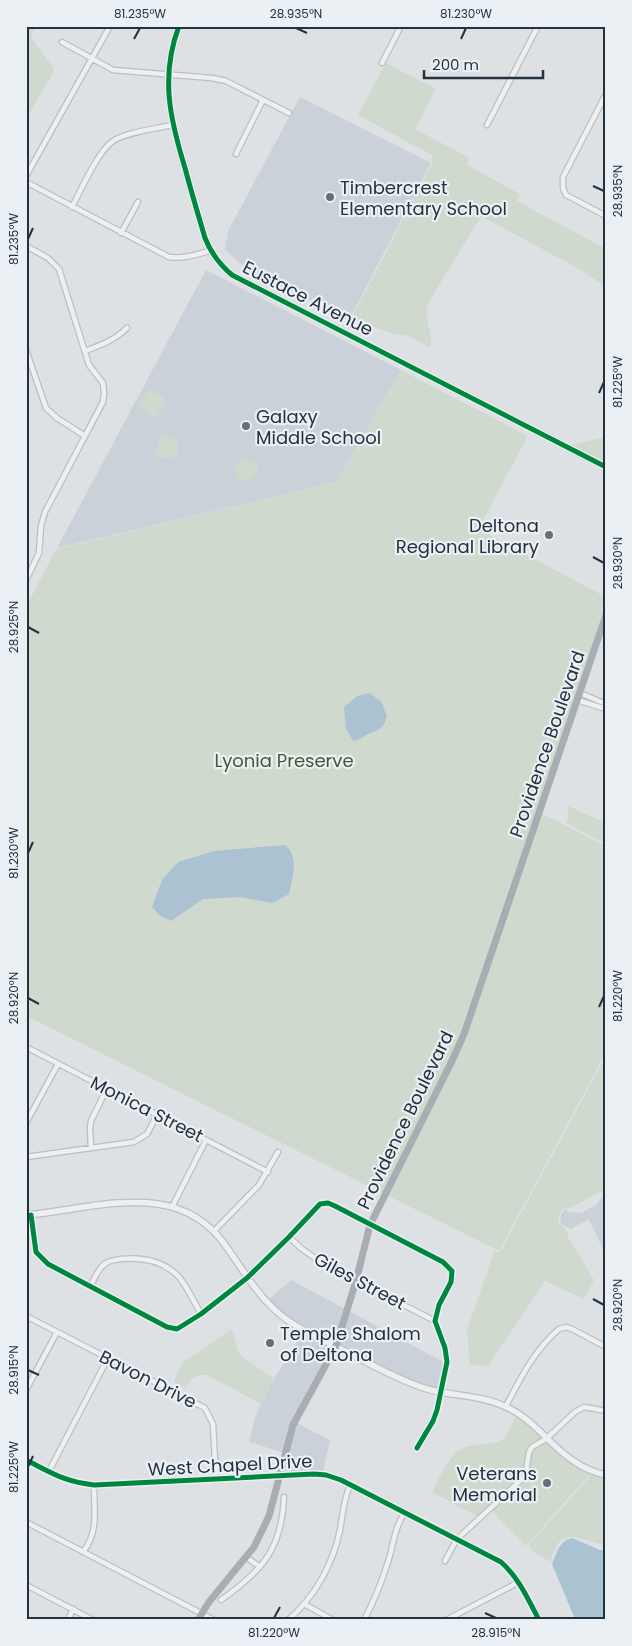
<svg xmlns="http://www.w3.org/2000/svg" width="632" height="1646" viewBox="0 0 632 1646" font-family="Poppins,sans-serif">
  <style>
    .built { fill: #cbd1d8 }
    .green { fill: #d0d9ce }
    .water { fill: #aac2d2 }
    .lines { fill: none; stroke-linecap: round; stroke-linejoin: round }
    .minor-casing { stroke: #bcbfc2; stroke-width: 7 }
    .tertiary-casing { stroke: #bcbfc2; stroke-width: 8 }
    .minor { stroke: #edeff1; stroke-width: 4.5 }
    .tertiary { stroke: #edeff1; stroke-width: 5.5 }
    .secondary { stroke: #a8adb3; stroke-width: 7 }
    .cycleway-casing { stroke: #ebf0f5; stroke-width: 8 }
    .cycleway { stroke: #00873e; stroke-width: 5 }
    .ticks { fill: none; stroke: #24313e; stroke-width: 2 }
    .poi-dot { fill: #656f78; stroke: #ebf0f5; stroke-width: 2 }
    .labels { text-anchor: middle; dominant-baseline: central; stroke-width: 4.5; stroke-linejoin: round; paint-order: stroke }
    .poi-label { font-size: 18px; fill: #24313e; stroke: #ebf0f5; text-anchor: start }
    .street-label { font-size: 18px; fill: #24313e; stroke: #ebf0f5 }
    .park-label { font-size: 18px; fill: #3e5b30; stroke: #ebf0f5 }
    .neatline { fill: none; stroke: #24313e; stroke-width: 2 }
    .ticks-label { font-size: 12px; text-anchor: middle; fill: #24313e }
  </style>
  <rect width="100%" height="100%" fill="#dee1e4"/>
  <!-- built -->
  <path class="built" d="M 300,97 L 431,163 L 349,320 L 242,265 L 225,250 L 228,231 Z
    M 206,270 L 401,370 L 337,482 L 57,548 Z
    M 606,1193 L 606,1256 L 589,1219 L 571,1229 L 560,1224 L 561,1215 L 565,1209 L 569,1212 L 581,1213 L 596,1205 Z
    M 291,1280 L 345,1309 L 335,1343 L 297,1324 L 268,1300 Z
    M 349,1311 L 445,1363 L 439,1389 L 428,1387 L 397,1375 L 338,1345 Z
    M 303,1332 L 333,1347 L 291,1424 L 284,1453 L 249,1442 L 255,1417 L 274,1379 Z
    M 297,1423 L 330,1440 L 323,1473 L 315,1472 L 283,1474 Z"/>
  <!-- green -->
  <path class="green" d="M 26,26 L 35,26 L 31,38 L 53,67 L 53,73 L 26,119 Z
    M 386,63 L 436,89 L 415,129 L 470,158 L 467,165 L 520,194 L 517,201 L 606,249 L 606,287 L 581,270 L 481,216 L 427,305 C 424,320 433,333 431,348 L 426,346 L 409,336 L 394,334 L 351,319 L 433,162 L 431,160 L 433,156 L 358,115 Z
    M 401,370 L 528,436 L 478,529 L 606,597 L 606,607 L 537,811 L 606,846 L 606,1052 L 499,1251 L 26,1016 L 26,607 L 56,549 L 337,482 Z
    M 149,389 L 166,399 L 156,418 L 139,408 Z
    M 165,434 L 178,441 C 184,457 170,462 157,456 L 155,450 L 162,436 Z
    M 606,437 L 606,464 L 570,445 Z
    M 242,459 L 246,459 L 258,465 L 259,468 L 252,480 L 247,482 L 239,479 L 236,475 L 237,465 Z
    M 568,806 L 606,823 L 606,844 L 566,823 L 568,818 Z
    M 606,1056 L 606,1189 L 568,1209 L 564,1207 L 560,1214 L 558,1223 L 566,1229 L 568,1237 L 594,1280 L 584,1299 L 545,1281 L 488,1366 L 470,1365 L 467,1330 L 494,1252 L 500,1252 Z
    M 232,1329 L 238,1351 L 245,1359 L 274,1379 L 261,1404 L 207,1375 C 194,1374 192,1379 185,1388 L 174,1382 L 182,1363 Z
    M 516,1416 L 542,1438 C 517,1450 532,1460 520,1477 L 478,1517 L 432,1492 C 438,1480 449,1456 461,1449 C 475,1441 496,1448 505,1437 C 510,1431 512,1422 516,1416 Z
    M 544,1442 L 579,1467 L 591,1473 L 526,1546 L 491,1510 C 500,1501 519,1487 525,1477 C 534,1464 522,1453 544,1442 Z
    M 591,1475 L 606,1479 L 606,1546 C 579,1539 559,1524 551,1562 L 534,1552 L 528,1546 Z"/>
  <!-- water -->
  <path class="water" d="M 369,693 L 381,701 L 387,716 C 383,730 380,729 368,734 C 363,737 359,740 353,741 L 346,729 L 344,707 L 357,696 Z
    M 285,845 C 300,857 292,878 289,894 L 273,903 L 240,897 L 203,899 L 171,921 L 159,915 L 152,907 L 162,880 L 178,862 L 214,851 Z
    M 572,1538 L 600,1550 L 606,1550 L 606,1620 L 576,1620 L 572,1612 L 552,1564 C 557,1553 559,1541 572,1538 Z"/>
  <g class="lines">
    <!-- minor casing -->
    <g class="minor-casing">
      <path id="minor" d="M 62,42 L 113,70 L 212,78 L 226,81 L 289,113
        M 382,63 L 401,26
        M 606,94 L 563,177 L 563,188 L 566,195 L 606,216
        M 487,125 L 538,26
        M 236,154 L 263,100
        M 26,176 L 110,26
        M 26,182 L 169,257 C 183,259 195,255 209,251
        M 72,207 C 81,190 98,151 113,141 C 127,132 155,129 172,125
        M 121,233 L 138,202
        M 26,246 L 48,258 L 59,269 L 89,365 L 103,383 L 104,394 L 103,402 L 45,512 L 41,526 L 39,553 L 26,580
        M 26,350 L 46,408 L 57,418 L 85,436
        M 85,351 C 101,345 115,340 127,328
        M 580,693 L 606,704
        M 577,700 L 606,709
        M 26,1047 L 268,1172
        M 26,1123 L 58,1064
        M 91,1148 L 90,1128 L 91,1121 L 107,1088
        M 26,1157 L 134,1142 L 147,1134 L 157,1115
        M 172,1207 L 206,1140
        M 31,1215 L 36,1252 L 48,1264 L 167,1327 L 177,1329 L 201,1314 L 247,1278 L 289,1237 L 320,1204 L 328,1203 L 335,1206 L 443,1262 L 452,1271 L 451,1282 L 439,1305 L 435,1321 L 445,1348 L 447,1362 L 437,1410 L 433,1421 L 417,1448
        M 214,1231 L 259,1185 L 278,1152
        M 289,1237 L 302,1249 L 322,1263 L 435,1321
        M 91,1285 C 95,1278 98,1268 106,1263 C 111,1260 116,1260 121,1259 C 142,1257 163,1260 179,1277 C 188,1288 194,1302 201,1314
        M 26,1316 L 205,1408 L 213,1424 L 216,1479
        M 26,1390 L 57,1332
        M 506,1406 C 520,1379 535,1349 559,1329 L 566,1327 L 572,1329 L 606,1347
        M 26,1460 C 52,1473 65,1482 94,1485 L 314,1474 L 326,1475 L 341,1480 L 501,1562 C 519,1578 528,1599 539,1620
        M 49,1471 L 108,1358
        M 26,1522 L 214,1620
        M 83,1552 C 99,1532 94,1509 94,1485
        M 246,1557 L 260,1567
        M 445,1561 L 457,1539 L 522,1479 L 526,1472 L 529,1452 L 532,1447 L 546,1439 L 575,1412 L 584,1407 L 606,1411
        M 26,1585 L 93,1620
        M 221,1600 C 262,1571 282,1549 284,1497
        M 304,1604 L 333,1620
        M 68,1620 L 73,1609
        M 288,1620 C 315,1597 333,1564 340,1530 C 343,1512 343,1502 350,1485
        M 364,1620 C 373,1603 381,1584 387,1565 C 393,1548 394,1528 405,1512
        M 446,1620 L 519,1582"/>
    </g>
    <!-- tertiary casing -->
    <g class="tertiary-casing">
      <path id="tertiary" d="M 179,26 C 160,76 170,119 185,168 C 191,191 198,214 205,238 C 211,253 219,264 232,275 L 606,467
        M 26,1215 C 97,1209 180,1176 228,1249 C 249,1279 265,1308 298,1327 C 318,1338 338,1347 358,1358 C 380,1369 403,1382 427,1389 C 452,1396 480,1395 504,1406 C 543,1422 558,1465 606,1475"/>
    </g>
    <!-- minor -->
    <use href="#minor" class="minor"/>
    <!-- tertiary -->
    <use href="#tertiary" class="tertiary"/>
    <!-- secondary -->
    <path class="secondary" d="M 198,1620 L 209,1602 L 254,1547 L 269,1516 L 293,1425 L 336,1346 L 356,1281 L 370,1225 L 451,1063 L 464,1034 L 606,615"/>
    <!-- cycleway casing -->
    <g class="cycleway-casing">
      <path id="cycleway" d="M 179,26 C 160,76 170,119 185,168 C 191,191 198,214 205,238 C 211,253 219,264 232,275 L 606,467
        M 31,1215 L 36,1252 L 48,1264 L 167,1327 L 177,1329 L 201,1314 L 247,1278 L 289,1237 L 320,1204 L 328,1203 L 335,1206 L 443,1262 L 452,1271 L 451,1282 L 439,1305 L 435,1321 L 445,1348 L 447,1362 L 437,1410 L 433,1421 L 417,1448
        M 26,1460 C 52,1473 65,1482 94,1485 L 314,1474 L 326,1475 L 341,1480 L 501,1562 C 519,1578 528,1599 539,1620"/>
    </g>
    <!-- cycleway -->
    <use href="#cycleway" class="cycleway"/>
  </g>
  <!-- ticks -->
  <path class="ticks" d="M 296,28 L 307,33M 134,39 L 140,28M 461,39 L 466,28M 593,186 L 604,191M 28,239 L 33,228M 599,393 L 604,382M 593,557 L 604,563M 28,627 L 39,633M 28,853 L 33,842M 28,998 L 39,1004M 599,1007 L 604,996M 593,1299 L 604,1305M 28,1370 L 39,1375M 28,1467 L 33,1456M 485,1613 L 496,1618M 274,1618 L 280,1607"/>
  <!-- markers -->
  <g class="poi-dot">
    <circle cx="330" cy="197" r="5"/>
    <circle cx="246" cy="426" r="5"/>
    <circle cx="549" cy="535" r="5"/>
    <circle cx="270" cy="1343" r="5"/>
    <circle cx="547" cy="1483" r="5"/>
  </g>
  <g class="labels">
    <!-- poi labels -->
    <g class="poi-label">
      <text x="340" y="187">Timbercrest<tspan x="340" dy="21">Elementary School</tspan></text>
      <text x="256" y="416">Galaxy<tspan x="256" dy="21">Middle School</tspan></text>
      <text x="539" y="525" text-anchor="end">Deltona<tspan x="539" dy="21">Regional Library</tspan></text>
      <text x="280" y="1333">Temple Shalom<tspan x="280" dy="21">of Deltona</tspan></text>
      <text x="537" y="1473" text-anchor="end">Veterans<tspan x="537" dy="21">Memorial</tspan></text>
    </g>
    <!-- street labels -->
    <g class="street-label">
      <text transform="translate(308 298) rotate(27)">Eustace Avenue</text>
      <text transform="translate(547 744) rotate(-71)">Providence Boulevard</text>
      <text transform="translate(147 1109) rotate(27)">Monica Street</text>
      <text transform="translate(405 1120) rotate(-64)">Providence Boulevard</text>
      <text transform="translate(360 1281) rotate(28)">Giles Street</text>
      <text transform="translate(148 1379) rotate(27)">Bavon Drive</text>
      <text transform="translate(230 1465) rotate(-3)">West Chapel Drive</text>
    </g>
    <!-- park labels -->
    <g class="park-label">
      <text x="284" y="760">Lyonia Preserve</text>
    </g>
  </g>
  <!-- border -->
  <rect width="632" height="1646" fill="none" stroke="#ebf0f5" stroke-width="55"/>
  <!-- scale -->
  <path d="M424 70v8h119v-8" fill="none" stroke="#24313e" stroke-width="2.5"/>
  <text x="432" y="70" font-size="15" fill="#24313e" stroke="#ebf0f5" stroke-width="4" paint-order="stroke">200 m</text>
  <rect x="28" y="28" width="576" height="1590" class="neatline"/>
  <g class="ticks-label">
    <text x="140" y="18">81.235°W</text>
    <text x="296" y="18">28.935°N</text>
    <text x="466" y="18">81.230°W</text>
    <text transform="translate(618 191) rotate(-90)" y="4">28.935°N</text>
    <text transform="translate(14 239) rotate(-90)" y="4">81.235°W</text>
    <text transform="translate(618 382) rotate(-90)" y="4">81.225°W</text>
    <text transform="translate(618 563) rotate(-90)" y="4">28.930°N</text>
    <text transform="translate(14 627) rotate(-90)" y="4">28.925°N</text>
    <text transform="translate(14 853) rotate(-90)" y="4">81.230°W</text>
    <text transform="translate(618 996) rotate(-90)" y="4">81.220°W</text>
    <text transform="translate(14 998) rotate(-90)" y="4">28.920°N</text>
    <text transform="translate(618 1305) rotate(-90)" y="4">28.920°N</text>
    <text transform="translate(14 1370) rotate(-90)" y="4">28.915°N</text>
    <text transform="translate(14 1467) rotate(-90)" y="4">81.225°W</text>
    <text x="274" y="1637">81.220°W</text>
    <text x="496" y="1637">28.915°N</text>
  </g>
</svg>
